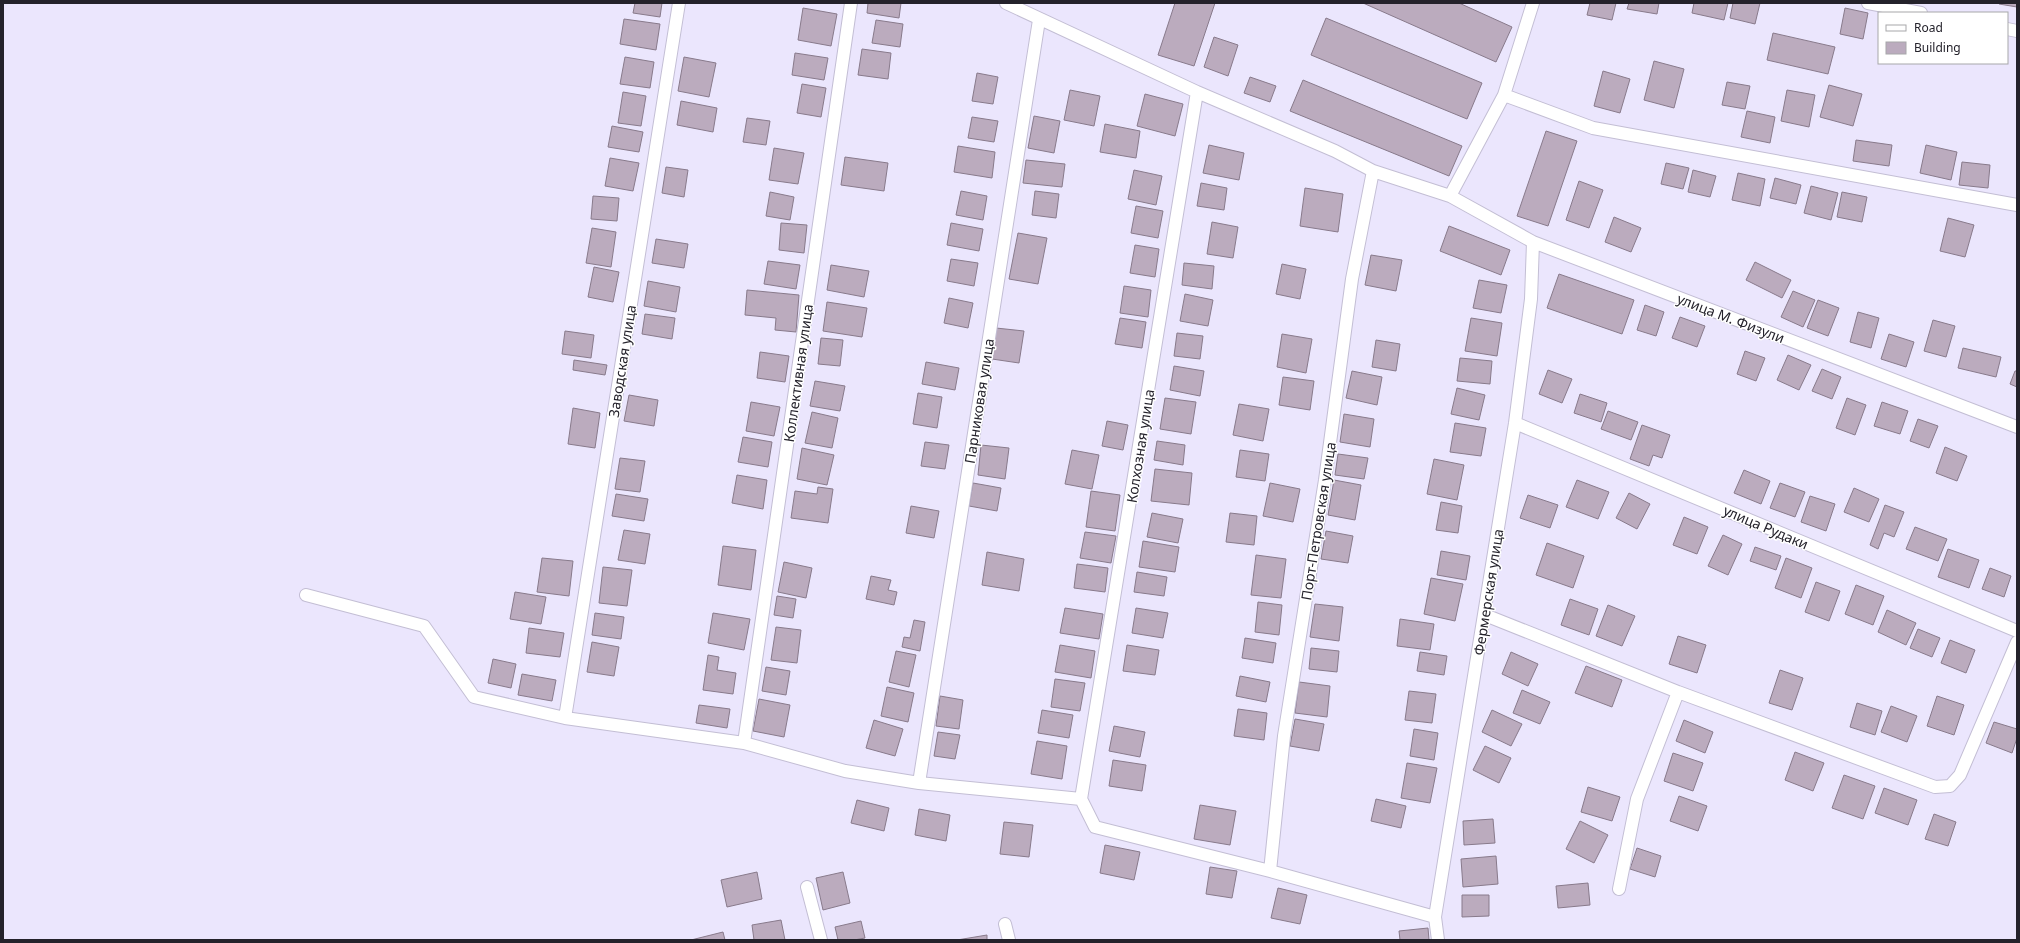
<svg xmlns="http://www.w3.org/2000/svg" width="2020" height="943" viewBox="0 0 2020 943" font-family="'Noto Sans',sans-serif">
  <style>
    .building { fill: #bbabbe; stroke: #887a8b }
    .lines { fill: none; stroke-linecap: round; stroke-linejoin: round }
    .street-casing { stroke: #c3bed4; stroke-width: 14 }
    .street { stroke: #fff; stroke-width: 12 }
    .labels { text-anchor: middle; dominant-baseline: central; stroke-width: 3; stroke-linejoin: round; paint-order: stroke }
    .street-label { font-size: 14px; fill: #24222b; stroke: #fff }
  </style>
  <rect width="100%" height="100%" fill="#ebe6fd"/>
  <!-- building -->
  <path class="building" d="M 635,3 L 662,3 L 660,17 L 633,13 Z
    M 868,3 L 901,3 L 899,18 L 867,13 Z
    M 1175,3 L 1215,3 L 1194,66 L 1158,55 Z
    M 1363,3 L 1459,3 L 1512,27 L 1496,62 Z
    M 1590,3 L 1616,3 L 1612,20 L 1587,15 Z
    M 1629,3 L 1659,3 L 1657,14 L 1627,9 Z
    M 1694,3 L 1728,3 L 1724,20 L 1692,13 Z
    M 1733,3 L 1760,3 L 1755,24 L 1730,18 Z
    M 1999,3 L 2017,3 L 2017,7 L 1999,4 Z
    M 803,8 L 837,14 L 831,46 L 798,40 Z
    M 1845,8 L 1868,13 L 1863,39 L 1840,34 Z
    M 1326,18 L 1482,83 L 1467,119 L 1311,55 Z
    M 624,19 L 660,24 L 656,50 L 620,44 Z
    M 876,20 L 903,24 L 900,47 L 872,43 Z
    M 1773,33 L 1835,47 L 1828,74 L 1767,60 Z
    M 1214,37 L 1238,45 L 1228,76 L 1204,67 Z
    M 862,49 L 891,53 L 888,79 L 858,75 Z
    M 795,53 L 828,58 L 824,80 L 792,75 Z
    M 625,57 L 654,62 L 650,88 L 620,84 Z
    M 684,57 L 716,63 L 709,97 L 678,91 Z
    M 1654,61 L 1684,69 L 1674,108 L 1644,100 Z
    M 1603,71 L 1630,79 L 1620,113 L 1594,106 Z
    M 977,73 L 998,77 L 993,104 L 972,101 Z
    M 1250,77 L 1276,86 L 1270,102 L 1244,93 Z
    M 1303,80 L 1462,146 L 1449,176 L 1290,111 Z
    M 1727,82 L 1750,86 L 1745,109 L 1722,105 Z
    M 802,84 L 826,88 L 821,117 L 797,113 Z
    M 1829,85 L 1862,94 L 1853,126 L 1820,117 Z
    M 1070,90 L 1100,96 L 1094,126 L 1064,120 Z
    M 1787,90 L 1815,95 L 1809,127 L 1781,121 Z
    M 623,92 L 646,96 L 641,126 L 618,123 Z
    M 1145,94 L 1183,104 L 1175,136 L 1137,126 Z
    M 681,101 L 717,108 L 713,132 L 677,125 Z
    M 1747,111 L 1775,117 L 1770,143 L 1741,137 Z
    M 1034,116 L 1060,121 L 1054,153 L 1028,148 Z
    M 972,117 L 998,121 L 994,142 L 968,138 Z
    M 747,118 L 770,121 L 766,145 L 743,142 Z
    M 1105,124 L 1140,131 L 1136,158 L 1100,152 Z
    M 612,126 L 643,132 L 639,152 L 608,147 Z
    M 1546,131 L 1577,141 L 1548,226 L 1517,216 Z
    M 1856,140 L 1892,145 L 1889,166 L 1853,161 Z
    M 1209,145 L 1244,153 L 1239,180 L 1203,173 Z
    M 1926,145 L 1957,152 L 1951,180 L 1920,173 Z
    M 958,146 L 995,152 L 992,178 L 954,172 Z
    M 774,148 L 804,153 L 798,184 L 769,180 Z
    M 845,157 L 888,163 L 884,191 L 841,185 Z
    M 610,158 L 639,163 L 633,191 L 605,186 Z
    M 1026,160 L 1065,164 L 1062,187 L 1023,183 Z
    M 1962,162 L 1990,165 L 1988,188 L 1959,185 Z
    M 1666,163 L 1689,168 L 1683,189 L 1661,184 Z
    M 666,167 L 688,170 L 684,197 L 662,193 Z
    M 1134,170 L 1162,176 L 1156,205 L 1128,199 Z
    M 1693,170 L 1716,176 L 1710,197 L 1688,192 Z
    M 1738,173 L 1765,179 L 1760,206 L 1732,200 Z
    M 1775,178 L 1801,185 L 1796,204 L 1770,198 Z
    M 1579,181 L 1603,190 L 1589,228 L 1566,220 Z
    M 1201,183 L 1227,188 L 1224,210 L 1197,206 Z
    M 1811,186 L 1838,193 L 1831,220 L 1804,213 Z
    M 1305,188 L 1343,194 L 1338,232 L 1300,226 Z
    M 961,191 L 987,196 L 983,220 L 956,215 Z
    M 1035,191 L 1059,194 L 1056,218 L 1032,215 Z
    M 770,192 L 794,197 L 790,220 L 766,216 Z
    M 1842,192 L 1867,197 L 1862,222 L 1837,217 Z
    M 593,196 L 619,198 L 617,221 L 591,219 Z
    M 1136,206 L 1163,211 L 1158,238 L 1131,233 Z
    M 1614,217 L 1641,228 L 1631,252 L 1605,242 Z
    M 1948,218 L 1974,225 L 1965,257 L 1940,251 Z
    M 1212,222 L 1238,227 L 1233,258 L 1207,254 Z
    M 781,223 L 807,225 L 804,253 L 779,250 Z
    M 951,223 L 983,229 L 979,251 L 947,245 Z
    M 1449,226 L 1510,250 L 1501,275 L 1440,251 Z
    M 592,228 L 616,232 L 611,267 L 586,263 Z
    M 1018,233 L 1047,238 L 1038,284 L 1009,279 Z
    M 656,239 L 688,244 L 684,268 L 652,263 Z
    M 1135,245 L 1159,249 L 1155,277 L 1130,273 Z
    M 1371,255 L 1402,260 L 1396,291 L 1365,285 Z
    M 951,259 L 978,263 L 974,286 L 947,281 Z
    M 768,261 L 800,265 L 796,289 L 764,284 Z
    M 1755,262 L 1791,280 L 1782,298 L 1746,280 Z
    M 1184,263 L 1214,266 L 1212,289 L 1182,285 Z
    M 1282,264 L 1306,269 L 1300,299 L 1276,294 Z
    M 831,265 L 869,271 L 864,297 L 827,290 Z
    M 594,267 L 619,272 L 613,302 L 588,297 Z
    M 1559,274 L 1634,300 L 1622,334 L 1547,308 Z
    M 1479,280 L 1507,285 L 1501,313 L 1473,308 Z
    M 648,281 L 680,287 L 676,312 L 644,306 Z
    M 1124,286 L 1151,290 L 1148,317 L 1120,313 Z
    M 747,290 L 799,295 L 796,332 L 775,330 L 776,318 L 745,315 Z
    M 1793,291 L 1815,300 L 1803,327 L 1781,317 Z
    M 1185,294 L 1213,300 L 1208,326 L 1180,321 Z
    M 949,298 L 973,303 L 968,328 L 944,323 Z
    M 1818,300 L 1839,308 L 1828,336 L 1807,328 Z
    M 827,302 L 867,308 L 862,337 L 823,331 Z
    M 1645,305 L 1664,312 L 1656,336 L 1637,330 Z
    M 1858,312 L 1879,318 L 1871,348 L 1850,342 Z
    M 645,314 L 675,318 L 672,339 L 642,334 Z
    M 1680,317 L 1705,326 L 1697,347 L 1672,338 Z
    M 1120,318 L 1146,322 L 1142,348 L 1115,344 Z
    M 1471,318 L 1502,323 L 1497,356 L 1465,351 Z
    M 1933,320 L 1955,326 L 1946,357 L 1924,351 Z
    M 996,328 L 1024,331 L 1019,363 L 992,359 Z
    M 565,331 L 594,335 L 591,358 L 562,354 Z
    M 1177,333 L 1203,336 L 1200,359 L 1174,356 Z
    M 1282,334 L 1312,339 L 1306,373 L 1277,367 Z
    M 1889,334 L 1914,342 L 1906,367 L 1881,359 Z
    M 821,338 L 843,340 L 840,366 L 818,364 Z
    M 1376,340 L 1400,344 L 1396,371 L 1372,367 Z
    M 1963,348 L 2001,357 L 1996,377 L 1958,368 Z
    M 1745,351 L 1765,358 L 1756,381 L 1737,374 Z
    M 760,352 L 789,356 L 785,382 L 757,378 Z
    M 1788,355 L 1811,365 L 1799,390 L 1777,380 Z
    M 1460,358 L 1492,361 L 1490,384 L 1457,381 Z
    M 574,360 L 607,365 L 605,375 L 573,370 Z
    M 926,362 L 959,368 L 955,390 L 922,384 Z
    M 1174,366 L 1204,371 L 1200,396 L 1170,390 Z
    M 1822,369 L 1841,377 L 1832,399 L 1812,391 Z
    M 1548,370 L 1572,379 L 1562,403 L 1539,394 Z
    M 1352,371 L 1382,377 L 1377,405 L 1346,398 Z
    M 2015,371 L 2017,371 L 2017,387 L 2010,384 Z
    M 1283,377 L 1314,381 L 1310,410 L 1279,405 Z
    M 815,381 L 845,386 L 840,411 L 810,406 Z
    M 1457,388 L 1485,395 L 1479,420 L 1451,414 Z
    M 918,393 L 942,397 L 937,428 L 913,424 Z
    M 1580,394 L 1607,403 L 1601,422 L 1574,413 Z
    M 629,395 L 658,400 L 654,426 L 624,421 Z
    M 1165,398 L 1196,402 L 1191,434 L 1160,429 Z
    M 1847,398 L 1866,405 L 1855,435 L 1836,428 Z
    M 751,402 L 780,407 L 774,436 L 746,431 Z
    M 1882,402 L 1908,411 L 1900,434 L 1874,426 Z
    M 1239,404 L 1269,409 L 1263,441 L 1233,435 Z
    M 573,408 L 600,413 L 595,448 L 568,444 Z
    M 1608,411 L 1638,422 L 1631,440 L 1601,429 Z
    M 812,412 L 838,418 L 832,448 L 805,443 Z
    M 1344,414 L 1374,419 L 1370,447 L 1340,442 Z
    M 1918,419 L 1938,426 L 1929,448 L 1910,441 Z
    M 1107,421 L 1128,425 L 1123,450 L 1102,446 Z
    M 1455,423 L 1486,428 L 1481,456 L 1450,452 Z
    M 1642,425 L 1670,435 L 1662,458 L 1653,455 L 1649,466 L 1630,459 Z
    M 743,437 L 772,442 L 768,467 L 738,462 Z
    M 1157,441 L 1185,445 L 1183,465 L 1154,460 Z
    M 925,442 L 949,445 L 945,469 L 921,466 Z
    M 981,445 L 1009,448 L 1005,479 L 978,475 Z
    M 1945,447 L 1967,456 L 1957,481 L 1936,473 Z
    M 802,448 L 834,455 L 827,485 L 797,479 Z
    M 1072,450 L 1099,455 L 1092,489 L 1065,484 Z
    M 1240,450 L 1269,454 L 1265,481 L 1236,477 Z
    M 1338,454 L 1368,458 L 1364,479 L 1335,475 Z
    M 620,458 L 645,461 L 640,492 L 615,489 Z
    M 1434,459 L 1464,465 L 1457,500 L 1427,494 Z
    M 1155,469 L 1192,473 L 1189,505 L 1151,501 Z
    M 1744,470 L 1770,481 L 1761,504 L 1734,493 Z
    M 737,475 L 767,480 L 763,509 L 732,503 Z
    M 1334,480 L 1361,485 L 1355,520 L 1328,515 Z
    M 1577,480 L 1609,492 L 1598,519 L 1566,507 Z
    M 973,483 L 1001,488 L 997,511 L 969,506 Z
    M 1270,483 L 1300,489 L 1293,522 L 1263,516 Z
    M 1780,483 L 1805,492 L 1795,517 L 1770,508 Z
    M 818,487 L 833,489 L 828,523 L 791,518 L 795,491 L 817,494 Z
    M 1854,488 L 1879,499 L 1869,522 L 1844,512 Z
    M 1091,491 L 1120,495 L 1115,531 L 1086,527 Z
    M 1629,493 L 1650,504 L 1637,529 L 1616,518 Z
    M 616,494 L 648,499 L 644,521 L 612,516 Z
    M 1528,495 L 1558,505 L 1550,528 L 1520,518 Z
    M 1810,496 L 1835,504 L 1826,531 L 1801,522 Z
    M 1441,502 L 1462,506 L 1458,533 L 1436,530 Z
    M 1885,505 L 1904,512 L 1894,537 L 1884,533 L 1878,549 L 1870,545 Z
    M 911,506 L 939,511 L 934,538 L 906,533 Z
    M 1152,513 L 1183,519 L 1178,543 L 1147,537 Z
    M 1230,513 L 1257,516 L 1254,545 L 1226,542 Z
    M 1684,517 L 1708,527 L 1697,554 L 1673,545 Z
    M 1915,527 L 1947,539 L 1938,561 L 1906,549 Z
    M 624,530 L 650,534 L 645,564 L 618,560 Z
    M 1326,531 L 1353,536 L 1348,563 L 1321,559 Z
    M 1085,532 L 1116,536 L 1111,563 L 1080,558 Z
    M 1723,535 L 1742,544 L 1728,575 L 1708,566 Z
    M 1143,541 L 1179,547 L 1175,572 L 1139,567 Z
    M 1547,543 L 1584,556 L 1573,588 L 1536,575 Z
    M 723,546 L 756,550 L 751,590 L 718,585 Z
    M 1755,547 L 1781,556 L 1776,570 L 1750,561 Z
    M 1948,549 L 1979,560 L 1969,588 L 1938,577 Z
    M 1441,551 L 1470,556 L 1466,580 L 1437,575 Z
    M 987,552 L 1024,559 L 1019,591 L 982,585 Z
    M 1256,555 L 1286,559 L 1281,598 L 1251,595 Z
    M 542,558 L 573,561 L 569,596 L 537,592 Z
    M 1786,558 L 1812,568 L 1801,598 L 1775,588 Z
    M 784,562 L 812,568 L 806,598 L 778,592 Z
    M 1077,564 L 1108,568 L 1105,592 L 1074,588 Z
    M 603,567 L 632,570 L 627,606 L 599,603 Z
    M 1990,568 L 2011,576 L 2004,597 L 1982,589 Z
    M 1137,572 L 1167,577 L 1164,596 L 1134,592 Z
    M 871,576 L 891,580 L 888,590 L 897,592 L 894,605 L 866,599 Z
    M 1431,578 L 1463,584 L 1455,621 L 1424,614 Z
    M 1816,582 L 1840,591 L 1829,621 L 1805,612 Z
    M 1856,585 L 1884,596 L 1873,625 L 1845,614 Z
    M 515,592 L 546,597 L 541,624 L 510,619 Z
    M 777,596 L 796,599 L 793,618 L 774,615 Z
    M 1570,599 L 1598,609 L 1589,635 L 1561,625 Z
    M 1258,602 L 1282,605 L 1279,635 L 1255,632 Z
    M 1315,604 L 1343,607 L 1339,641 L 1310,637 Z
    M 1608,605 L 1635,616 L 1622,646 L 1596,636 Z
    M 1065,608 L 1103,614 L 1099,639 L 1060,633 Z
    M 1136,608 L 1168,613 L 1163,638 L 1132,633 Z
    M 1887,610 L 1916,623 L 1906,645 L 1878,632 Z
    M 595,613 L 624,617 L 621,639 L 592,635 Z
    M 713,613 L 750,619 L 744,650 L 708,643 Z
    M 1400,619 L 1434,624 L 1430,650 L 1397,646 Z
    M 914,620 L 925,622 L 920,651 L 902,647 L 904,637 L 910,638 Z
    M 776,627 L 801,630 L 797,663 L 771,660 Z
    M 529,628 L 564,633 L 560,657 L 526,653 Z
    M 1918,629 L 1940,638 L 1932,657 L 1910,648 Z
    M 1678,636 L 1706,645 L 1697,673 L 1669,664 Z
    M 1245,638 L 1276,643 L 1273,663 L 1242,658 Z
    M 1950,640 L 1975,650 L 1966,673 L 1941,663 Z
    M 592,642 L 619,647 L 614,676 L 587,672 Z
    M 1060,645 L 1095,651 L 1091,678 L 1055,672 Z
    M 1127,645 L 1159,650 L 1155,675 L 1123,671 Z
    M 1311,648 L 1339,651 L 1337,672 L 1309,669 Z
    M 896,651 L 916,655 L 909,687 L 889,682 Z
    M 1420,652 L 1447,656 L 1444,675 L 1417,671 Z
    M 1511,652 L 1538,664 L 1528,686 L 1502,674 Z
    M 708,655 L 719,657 L 717,670 L 736,673 L 733,694 L 703,690 Z
    M 493,659 L 516,664 L 511,688 L 488,683 Z
    M 1586,666 L 1622,680 L 1612,707 L 1575,693 Z
    M 766,667 L 790,671 L 786,695 L 762,691 Z
    M 1780,670 L 1803,678 L 1792,710 L 1769,703 Z
    M 522,674 L 556,680 L 552,701 L 518,695 Z
    M 1240,676 L 1270,682 L 1266,702 L 1236,696 Z
    M 1055,679 L 1085,683 L 1080,711 L 1051,707 Z
    M 1299,682 L 1330,686 L 1327,717 L 1295,713 Z
    M 887,687 L 914,693 L 908,722 L 881,716 Z
    M 1522,690 L 1550,702 L 1540,724 L 1513,713 Z
    M 1409,691 L 1436,694 L 1432,723 L 1405,720 Z
    M 940,696 L 963,700 L 959,729 L 936,726 Z
    M 1937,696 L 1964,705 L 1954,735 L 1927,726 Z
    M 759,699 L 790,705 L 784,737 L 753,731 Z
    M 1857,703 L 1882,711 L 1875,735 L 1850,727 Z
    M 699,705 L 730,709 L 727,728 L 696,723 Z
    M 1891,706 L 1917,716 L 1907,742 L 1881,732 Z
    M 1238,709 L 1267,713 L 1264,740 L 1234,736 Z
    M 1042,710 L 1073,715 L 1069,738 L 1038,733 Z
    M 1492,710 L 1522,724 L 1511,746 L 1482,732 Z
    M 1295,719 L 1324,724 L 1319,751 L 1290,746 Z
    M 874,720 L 903,729 L 895,756 L 866,748 Z
    M 1684,720 L 1713,732 L 1705,753 L 1676,741 Z
    M 1994,722 L 2017,729 L 2017,738 L 2012,753 L 1986,743 Z
    M 1114,726 L 1145,732 L 1140,757 L 1109,751 Z
    M 1414,729 L 1438,733 L 1434,760 L 1410,756 Z
    M 938,732 L 960,735 L 955,759 L 934,756 Z
    M 1037,741 L 1067,746 L 1062,779 L 1031,774 Z
    M 1485,746 L 1511,758 L 1499,783 L 1473,770 Z
    M 1795,752 L 1824,763 L 1813,791 L 1785,780 Z
    M 1673,753 L 1703,763 L 1693,791 L 1664,781 Z
    M 1113,760 L 1146,765 L 1142,791 L 1109,786 Z
    M 1407,763 L 1437,768 L 1430,803 L 1401,798 Z
    M 1844,775 L 1875,786 L 1863,819 L 1832,808 Z
    M 1588,787 L 1620,797 L 1612,821 L 1581,812 Z
    M 1884,788 L 1917,800 L 1908,825 L 1875,813 Z
    M 1679,796 L 1707,806 L 1698,831 L 1670,821 Z
    M 1376,799 L 1406,806 L 1401,828 L 1371,821 Z
    M 857,800 L 889,808 L 884,831 L 851,823 Z
    M 1200,805 L 1236,811 L 1230,845 L 1194,839 Z
    M 919,809 L 950,815 L 946,841 L 915,835 Z
    M 1934,814 L 1956,822 L 1948,846 L 1925,839 Z
    M 1493,819 L 1495,843 L 1464,845 L 1463,821 Z
    M 1580,821 L 1608,835 L 1594,863 L 1566,849 Z
    M 1004,822 L 1033,825 L 1029,857 L 1000,854 Z
    M 1105,845 L 1140,852 L 1134,880 L 1100,873 Z
    M 1637,848 L 1661,856 L 1655,877 L 1630,869 Z
    M 1496,856 L 1498,884 L 1463,887 L 1461,859 Z
    M 1210,867 L 1237,871 L 1232,898 L 1206,894 Z
    M 757,872 L 762,899 L 727,907 L 721,880 Z
    M 843,872 L 850,903 L 823,910 L 816,878 Z
    M 1588,883 L 1590,905 L 1558,908 L 1556,886 Z
    M 1278,888 L 1307,895 L 1300,924 L 1271,918 Z
    M 1462,895 L 1489,895 L 1489,916 L 1462,917 Z
    M 781,920 L 785,940 L 754,940 L 752,925 Z
    M 861,921 L 865,938 L 854,940 L 838,940 L 835,927 Z
    M 1428,928 L 1429,940 L 1400,940 L 1399,931 Z
    M 723,932 L 725,940 L 691,940 Z
    M 987,935 L 987,940 L 957,940 Z"/>
  <g class="lines">
    <!-- street casing -->
    <g class="street-casing">
      <path id="street" d="M 1006,3 L 1197,92 L 1335,151 L 1373,171 L 1450,196 L 1533,242 L 2017,427
        M 1868,3 L 1921,13
        M 2007,29 L 2017,31
        M 1504,95 L 1593,128 L 2017,205
        M 1450,196 L 1504,95 L 1533,3
        M 1515,423 L 2017,631
        M 306,595 L 424,626 L 474,697 L 565,718 L 744,743 L 845,771 L 919,783 L 1081,799 L 1095,827 L 1270,871 L 1435,917
        M 1485,615 L 1678,692 L 1935,787 L 1950,786 L 1960,775 L 2017,642
        M 565,718 L 679,3
        M 744,743 L 851,3
        M 919,783 L 1039,20
        M 1081,799 L 1197,92
        M 1270,871 L 1284,736 L 1325,480 L 1352,279 L 1373,171
        M 807,887 L 821,940
        M 1619,889 L 1637,799 L 1678,692
        M 1005,924 L 1009,940
        M 1438,940 L 1435,917 L 1515,423 L 1531,299 L 1533,242"/>
    </g>
    <!-- street -->
    <use href="#street" class="street"/>
  </g>
  <g class="labels">
    <!-- street labels -->
    <g class="street-label">
      <text transform="translate(1731 318) rotate(21)">улица М. Физули</text>
      <text transform="translate(622 361) rotate(-81)">Заводская улица</text>
      <text transform="translate(798 373) rotate(-82)">Коллективная улица</text>
      <text transform="translate(979 401) rotate(-81)">Парниковая улица</text>
      <text transform="translate(1140 446) rotate(-81)">Колхозная улица</text>
      <text transform="translate(1318 521) rotate(-81)">Порт-Петровская улица</text>
      <text transform="translate(1766 527) rotate(23)">улица Рудаки</text>
      <text transform="translate(1488 592) rotate(-81)">Фермерская улица</text>
    </g>
  </g>
  <!-- border -->
  <rect width="2020" height="943" fill="none" stroke="#24222b" stroke-width="8"/>
  <!-- legend -->
  <rect x="1878" y="12" width="130" height="52" fill="#ffffff" stroke="#a7a7aa"/>
  <rect x="1886" y="25" width="20" height="6" fill="#ffffff" stroke="#a7a7aa"/>
  <text x="1914" y="32" font-size="12" fill="#24222b">Road</text>
  <rect x="1886" y="42" width="20" height="12" fill="#bbabbe" stroke="#a7a7aa"/>
  <text x="1914" y="52" font-size="12" fill="#24222b">Building</text>
</svg>
